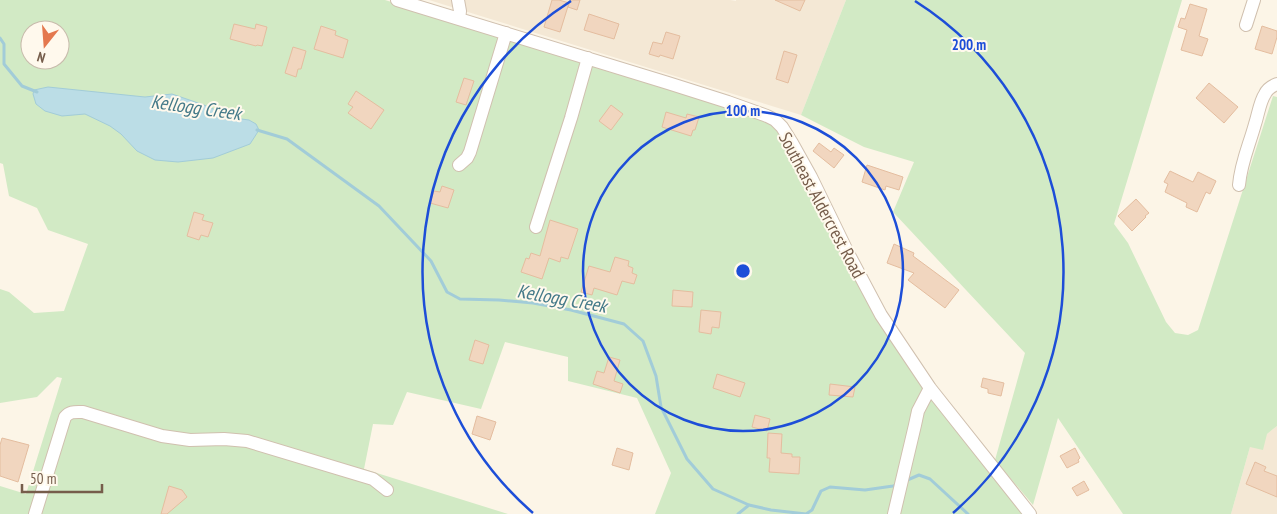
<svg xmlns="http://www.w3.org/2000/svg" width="1277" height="514" viewBox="0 0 1277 514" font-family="'PT Sans Narrow',sans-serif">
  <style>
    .residential { fill: #f4e8d5 }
    .green { fill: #d2eac5; fill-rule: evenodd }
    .water { fill: #bbdde6; stroke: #a2ccd8 }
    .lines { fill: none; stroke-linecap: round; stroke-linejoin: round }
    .stream { stroke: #a2ccd8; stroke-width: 3 }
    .building { fill: #f1d6bf; stroke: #e4bd9f }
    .minor-casing { stroke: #d0c0af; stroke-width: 14 }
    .minor { stroke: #fff; stroke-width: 12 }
    .ring { fill: none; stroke: #1d4ed8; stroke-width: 2.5 }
    .labels { text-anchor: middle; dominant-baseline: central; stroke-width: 4; stroke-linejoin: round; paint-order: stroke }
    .street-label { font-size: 18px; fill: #765d4b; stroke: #fff9ed }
    .water-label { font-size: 19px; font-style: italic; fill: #457a89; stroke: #fff9ed }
    .centre { fill: #1d4ed8; stroke: #fff9ed; stroke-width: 2.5 }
    .ring-label { font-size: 15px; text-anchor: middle; font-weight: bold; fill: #1d4ed8; stroke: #fff9ed; stroke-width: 4; stroke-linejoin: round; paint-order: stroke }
  </style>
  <rect width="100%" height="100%" fill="#fcf5e7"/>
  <!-- residential -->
  <path class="residential" d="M 429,0 L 730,0 L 736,1 L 736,0 L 846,0 L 801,115 Z
    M 1277,426 L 1277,514 L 1231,514 L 1250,447 Z"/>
  <!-- green -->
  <path class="green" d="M 0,0 L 385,0 L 763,118 L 777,128 L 878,320 L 1025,514 L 655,514 L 671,473 L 637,398 L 568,381 L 568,357 L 505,342 L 481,409 L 407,392 L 393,425 L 373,424 L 364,469 L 508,514 L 0,514 L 0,486 L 26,494 L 62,378 L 57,377 L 37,397 L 0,403 L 0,289 L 9,292 L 34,313 L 64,311 L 88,244 L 48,230 L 37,208 L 9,196 L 3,164 L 0,163 ZM 30,30 L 60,30 L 60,60 L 30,60 Z
    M 846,0 L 1182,0 L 1114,224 L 1128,243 L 1166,322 L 1175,333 L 1188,335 L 1198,330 L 1273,96 L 1277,97 L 1277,426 L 1267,434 L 1263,450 L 1250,447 L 1231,514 L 1123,514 L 1058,418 L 1033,505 L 995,460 L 1025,353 L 893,212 L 914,162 L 864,147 L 801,115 Z"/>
  <!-- water -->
  <path class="water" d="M 48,87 L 145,97 L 172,94 L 204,105 L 234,118 L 249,120 L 256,124 L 259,130 L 250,144 L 213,158 L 178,162 L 155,160 L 137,151 L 121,134 L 110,126 L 85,114 L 62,116 L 45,111 L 36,104 L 33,94 L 34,90 Z"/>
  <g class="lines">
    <!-- stream -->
    <path class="stream" d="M 0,38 L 4,44 L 4,64 L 22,86 L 37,92
      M 257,130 L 287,139 L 379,206 L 431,261 L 447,292 L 460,299 L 499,300 L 533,303 L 571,310 L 624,324 L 643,341 L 656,376 L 661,407 L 687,459 L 713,489 L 749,505 L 771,510 L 806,514 L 812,510 L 821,491 L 830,487 L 865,490 L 893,486 L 897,485
      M 905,481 L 919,475 L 930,479 L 968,514
      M 738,514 L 749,505"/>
  </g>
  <!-- building -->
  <path class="building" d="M 552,0 L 559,0 L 569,3 L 560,32 L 544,27 Z
    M 570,0 L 580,0 L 577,10 L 568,7 Z
    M 775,0 L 805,0 L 800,11 Z
    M 1190,4 L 1207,9 L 1199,36 L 1208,39 L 1202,56 L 1181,50 L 1187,30 L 1178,27 L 1181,18 L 1185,19 Z
    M 589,14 L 619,24 L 614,39 L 584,30 Z
    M 234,24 L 255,29 L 256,24 L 267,27 L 262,46 L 257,45 L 256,46 L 230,39 Z
    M 321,26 L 336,31 L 335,35 L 348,40 L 343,58 L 314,49 Z
    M 1262,26 L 1277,31 L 1277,37 L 1272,54 L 1255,49 Z
    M 666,32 L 680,36 L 673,59 L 660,55 L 659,57 L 649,54 L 653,42 L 662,44 Z
    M 293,47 L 306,51 L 301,69 L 298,69 L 296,77 L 285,73 Z
    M 784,51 L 797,55 L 788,83 L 776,79 Z
    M 464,78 L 474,81 L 466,105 L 456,102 Z
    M 1209,83 L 1238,107 L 1224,123 L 1196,98 Z
    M 356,91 L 384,110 L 371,129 L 348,113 L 353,107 L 348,104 Z
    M 611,105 L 623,114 L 611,130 L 599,121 Z
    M 666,112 L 686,118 L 687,114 L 699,117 L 695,130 L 693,130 L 691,136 L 662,127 Z
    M 819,143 L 831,152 L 834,148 L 844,155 L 834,168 L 813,151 Z
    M 867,165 L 903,177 L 899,190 L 886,186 L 885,190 L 862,182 Z
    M 1170,171 L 1193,182 L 1198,172 L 1216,181 L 1210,194 L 1206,192 L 1197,212 L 1186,207 L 1187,203 L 1165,192 L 1168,184 L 1164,182 Z
    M 442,186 L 454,190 L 448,208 L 430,203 L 434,191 L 440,192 Z
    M 1136,199 L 1149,213 L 1145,216 L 1146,217 L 1132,231 L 1118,216 Z
    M 194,212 L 204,215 L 202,220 L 213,223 L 208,237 L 201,235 L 199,240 L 187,236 Z
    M 550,220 L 578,229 L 568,259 L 561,257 L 560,262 L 549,258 L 542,279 L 521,272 L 526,258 L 529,259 L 531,253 L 540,256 Z
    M 894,244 L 914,253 L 913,256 L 959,290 L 945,308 L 908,280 L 914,273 L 887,263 Z
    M 615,257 L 629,261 L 628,266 L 633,268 L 632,273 L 637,275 L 634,284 L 622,281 L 617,295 L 594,288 L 592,295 L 581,292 L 589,266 L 610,272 Z
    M 673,290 L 693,292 L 692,307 L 672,306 Z
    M 701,310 L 721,312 L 719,328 L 712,327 L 711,334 L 699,332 Z
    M 475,340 L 489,345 L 483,364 L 469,360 Z
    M 609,357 L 620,360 L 614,381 L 623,384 L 620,393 L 593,384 L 597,371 L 604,373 Z
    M 717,374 L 745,383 L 740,397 L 713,388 Z
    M 983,378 L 1004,383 L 1001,396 L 988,393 L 988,389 L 981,387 Z
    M 830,384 L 855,387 L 853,397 L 829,395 Z
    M 755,415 L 770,419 L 767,431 L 752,427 Z
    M 477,416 L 496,422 L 490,440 L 472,434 Z
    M 768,433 L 782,434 L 781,453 L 792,454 L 792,457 L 800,457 L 799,474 L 769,472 L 770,458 L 767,458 Z
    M 2,438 L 29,445 L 18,482 L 0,476 L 0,445 Z
    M 617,448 L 633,453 L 629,470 L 612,465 Z
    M 1075,448 L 1080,458 L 1078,460 L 1079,462 L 1067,468 L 1060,456 Z
    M 1255,462 L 1266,467 L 1264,471 L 1277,476 L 1277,497 L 1246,484 Z
    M 1084,481 L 1089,490 L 1077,496 L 1072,488 Z
    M 169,486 L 182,490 L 187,497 L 167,514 L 161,514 Z"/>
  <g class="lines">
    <!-- minor casing -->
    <g class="minor-casing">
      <path id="minor" d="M 397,0 L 668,83 L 728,102 L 767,116 L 775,120 L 782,127 L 792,143 L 811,177 L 848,253 L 881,315 L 930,388 L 1030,514
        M 458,0 L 460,11 L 459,19
        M 1246,25 L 1254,0
        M 459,165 L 467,158 L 470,152 L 506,33
        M 1239,185 C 1241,162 1249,146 1255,124 C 1258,115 1260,101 1265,94 C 1267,89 1272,86 1277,84
        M 536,227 L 571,118 L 588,58
        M 35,514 L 65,417 C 70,411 75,412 83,412 L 162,436 L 190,440 L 224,439 L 247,441 L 373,479 L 387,490
        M 894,514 L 915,425 L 918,411 L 930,388"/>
    </g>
    <!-- minor -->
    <use href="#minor" class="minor"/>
  </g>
  <!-- distance rings -->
  <g class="ring">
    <circle cx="743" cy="271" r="160"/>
    <path d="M533 513A320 320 0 0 1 571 1M915 1A320 320 0 0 1 953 513"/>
  </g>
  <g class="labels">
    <!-- street labels -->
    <g class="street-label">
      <text transform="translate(822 205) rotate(62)">Southeast Aldercrest Road</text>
    </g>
    <!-- water labels -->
    <g class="water-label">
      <text transform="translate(196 107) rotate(8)">Kellogg Creek</text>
      <text transform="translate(562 298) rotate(10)">Kellogg Creek</text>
    </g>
  </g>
  <circle cx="743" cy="271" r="8" class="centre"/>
  <g class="ring-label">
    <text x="969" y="50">200 m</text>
    <text x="743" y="116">100 m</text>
  </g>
  <!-- north arrow -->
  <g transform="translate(45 45) rotate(197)"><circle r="24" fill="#fff9ed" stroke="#c8bbac"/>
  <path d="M0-4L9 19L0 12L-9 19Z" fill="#e4784e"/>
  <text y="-8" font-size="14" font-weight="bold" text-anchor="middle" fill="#765d4b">N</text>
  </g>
  <!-- scale -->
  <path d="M22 484v8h80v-8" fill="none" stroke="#765d4b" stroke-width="2.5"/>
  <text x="30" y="484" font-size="15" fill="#765d4b" stroke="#fff9ed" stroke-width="4" paint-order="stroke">50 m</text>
</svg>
